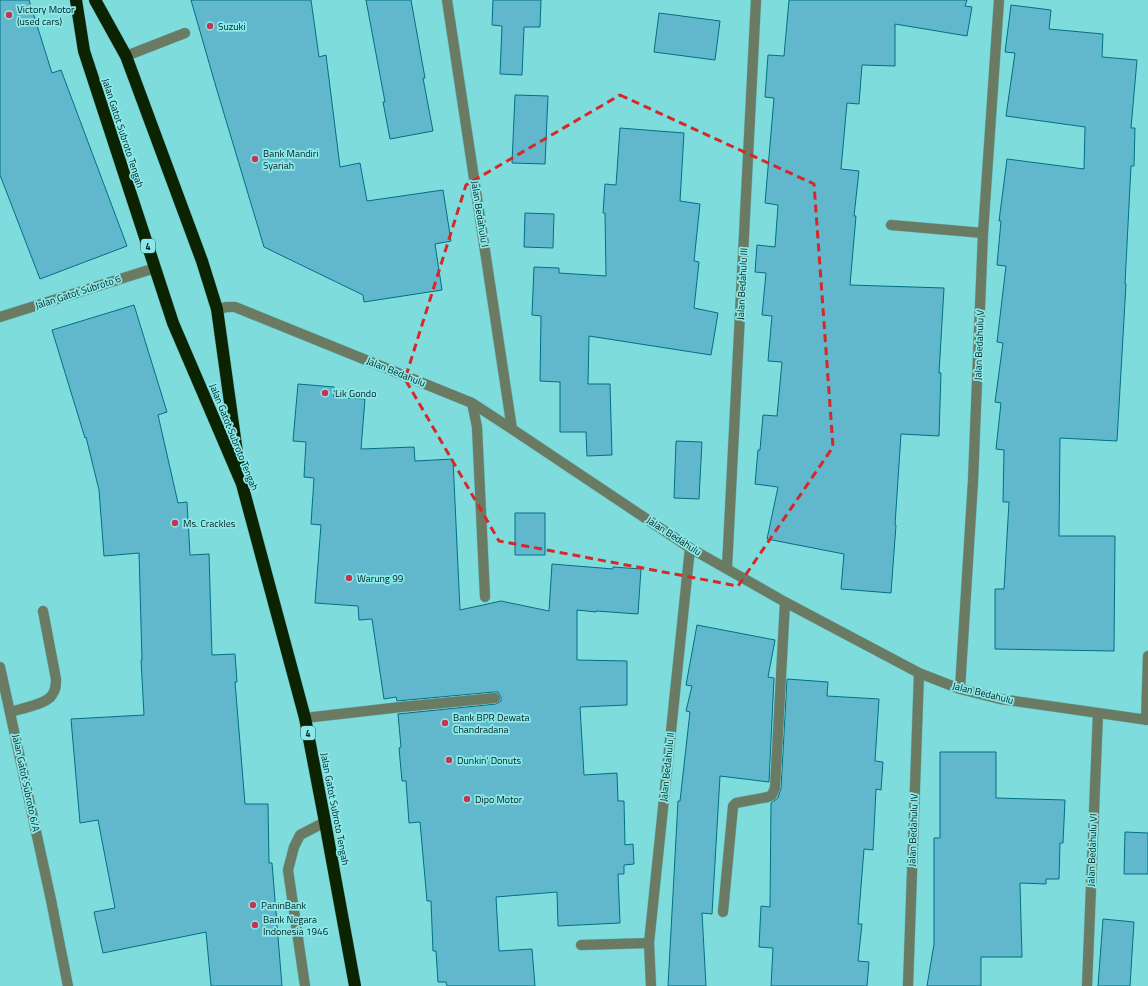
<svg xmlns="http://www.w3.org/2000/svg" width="1148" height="986" viewBox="0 0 1148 986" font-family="'Titillium Web',sans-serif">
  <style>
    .building { fill: #61b8cd; stroke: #007084 }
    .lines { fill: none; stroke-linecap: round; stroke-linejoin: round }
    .minor-casing { stroke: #68baba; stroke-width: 11 }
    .highway-casing { stroke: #68baba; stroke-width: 13 }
    .minor { stroke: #6b7b63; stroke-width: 10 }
    .highway { stroke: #0b2300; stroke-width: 12 }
    .marked { fill: none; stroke: #d62828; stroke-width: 3; stroke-dasharray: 8 5; stroke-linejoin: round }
    .poi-dot { fill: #c5354f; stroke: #8ce9e9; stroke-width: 1.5 }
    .labels { text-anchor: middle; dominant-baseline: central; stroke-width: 3.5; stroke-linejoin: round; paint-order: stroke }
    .shield { fill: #8ce9e9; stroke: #2b5d5d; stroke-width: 1 }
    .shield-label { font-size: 9px; font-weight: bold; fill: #022121 }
    .poi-label { font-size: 10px; fill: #022121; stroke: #8ce9e9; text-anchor: start }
    .street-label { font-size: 10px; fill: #022121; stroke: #8ce9e9 }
  </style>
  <rect width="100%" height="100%" fill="#7fdcdc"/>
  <!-- building -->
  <path class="building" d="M 0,0 L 29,0 L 52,73 L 61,70 L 127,246 L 40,279 L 0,175 Z
    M 191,0 L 311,0 L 319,57 L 326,55 L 340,167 L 360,163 L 367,201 L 443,190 L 451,241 L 435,244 L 442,290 L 364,302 L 363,295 L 264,247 L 216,87 Z
    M 366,0 L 411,0 L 425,78 L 423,78 L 433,131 L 390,139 L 383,102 L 385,102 Z
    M 493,0 L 541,0 L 540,27 L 524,27 L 522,75 L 500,74 L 502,26 L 492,25 Z
    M 789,0 L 967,0 L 965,6 L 972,7 L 967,36 L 895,24 L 895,66 L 862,65 L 859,104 L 847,103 L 841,169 L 859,171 L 854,216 L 856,216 L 850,285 L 944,288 L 939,373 L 941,373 L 939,436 L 901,434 L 895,525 L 896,525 L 891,593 L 841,589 L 844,554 L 767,539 L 778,487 L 755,484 L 758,450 L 760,450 L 763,415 L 777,416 L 782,362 L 768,361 L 772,316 L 762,315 L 766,273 L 755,272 L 757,245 L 775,247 L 778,205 L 765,203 L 774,98 L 765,97 L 768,55 L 784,56 Z
    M 1011,5 L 1051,10 L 1049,29 L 1103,34 L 1102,57 L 1137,60 L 1131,128 L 1135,128 L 1134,166 L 1131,166 L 1125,284 L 1126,284 L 1117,441 L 1060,438 L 1059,536 L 1115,536 L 1114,651 L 995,649 L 995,589 L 1004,589 L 1009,502 L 1003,502 L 1004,450 L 996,449 L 1001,403 L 995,402 L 1003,343 L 997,342 L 1006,266 L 997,265 L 1001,221 L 999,221 L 1007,159 L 1084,169 L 1085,127 L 1006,116 L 1015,53 L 1005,52 Z
    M 659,13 L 720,21 L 715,60 L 654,52 Z
    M 515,95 L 548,96 L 545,164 L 512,163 Z
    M 620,128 L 684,133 L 680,201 L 700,204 L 694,261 L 699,262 L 694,308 L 718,313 L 711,355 L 589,336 L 588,384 L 610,384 L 612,455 L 587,456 L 586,432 L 560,432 L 560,382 L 540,381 L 541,316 L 532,315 L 534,267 L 559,268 L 559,273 L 606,276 L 605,213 L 603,213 L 605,184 L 616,185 Z
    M 525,213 L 554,214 L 553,248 L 524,247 Z
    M 134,305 L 167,412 L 158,415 L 178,503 L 187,502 L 190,555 L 209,554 L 212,655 L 235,654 L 237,682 L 235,682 L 245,804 L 268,804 L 269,863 L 272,863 L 282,986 L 211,986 L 206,932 L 103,953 L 94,912 L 115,908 L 98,820 L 80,823 L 71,719 L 144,715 L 141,660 L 142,660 L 139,553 L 104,556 L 99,490 L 86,437 L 85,438 L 52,330 Z
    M 298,384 L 334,387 L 334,397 L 365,399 L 361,449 L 414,447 L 415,461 L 453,459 L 460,610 L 501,601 L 549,611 L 552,564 L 613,569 L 613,567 L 641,569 L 638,614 L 596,611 L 596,612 L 577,610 L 577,660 L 627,661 L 627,705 L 580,707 L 584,775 L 617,773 L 618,801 L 624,801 L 625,845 L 633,844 L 634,864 L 624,865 L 624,874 L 618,874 L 620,923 L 558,926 L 557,892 L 496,897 L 499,951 L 532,949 L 535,986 L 447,986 L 446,982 L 438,982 L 436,951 L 433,951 L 431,901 L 427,901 L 420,822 L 409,823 L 406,781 L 402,781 L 399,748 L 401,747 L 398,714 L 496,704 L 501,701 L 501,697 L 498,692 L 494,692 L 397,701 L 396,697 L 384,699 L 372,619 L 359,620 L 358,606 L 315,603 L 321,525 L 311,524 L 314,478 L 304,477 L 306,442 L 293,441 Z
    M 676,441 L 702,442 L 699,499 L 674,498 Z
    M 515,513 L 545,513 L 545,555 L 515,555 Z
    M 697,625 L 775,640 L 768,677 L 774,678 L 769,782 L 720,776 L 712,914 L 702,913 L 706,986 L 668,986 L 678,801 L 680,801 L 690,712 L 686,711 L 692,686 L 686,685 Z
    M 787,679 L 828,682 L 827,696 L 879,699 L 875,761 L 883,762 L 881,790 L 876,789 L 873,850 L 864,849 L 858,924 L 862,924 L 858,961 L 869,962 L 867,986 L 771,986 L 773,948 L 759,947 L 761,906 L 770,907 L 771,803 L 778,798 L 781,788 Z
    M 940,752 L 996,752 L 996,798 L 1065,800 L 1063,843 L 1060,843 L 1059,879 L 1046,879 L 1046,884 L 1020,883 L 1022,957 L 981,957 L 981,986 L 927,986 L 934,944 L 934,838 L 940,838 Z
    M 1125,832 L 1148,833 L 1148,874 L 1124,874 Z
    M 1103,919 L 1134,922 L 1130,986 L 1098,986 Z"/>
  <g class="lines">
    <!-- minor casing -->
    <g class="minor-casing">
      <path id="minor" d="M 447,0 L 512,429
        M 126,56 L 185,33
        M 891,225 L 983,233
        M 217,309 L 227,307 L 235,307 L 472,403 L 512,429 L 690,548 L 785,602 L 919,673 L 960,689 L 1000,699 L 1148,720
        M 0,317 L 155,268
        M 472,403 L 477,427 L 485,597
        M 727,568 L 756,0
        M 0,667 L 51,900 L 68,986
        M 960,689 L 973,481 L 983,233 L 999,0
        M 10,712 C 20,709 47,704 52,695 C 56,690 56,685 56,679 L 43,611
        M 305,718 L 401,707 L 495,698
        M 1146,720 L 1148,656
        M 723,912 L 733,806 L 736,803 L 768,797 L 772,795 L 775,788 L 785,602
        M 581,945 L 649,943
        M 305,986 L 288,870 L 294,847 L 300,835 L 325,822
        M 651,986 L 649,943 L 690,548
        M 908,986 L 919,673
        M 1087,986 L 1098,713"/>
    </g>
    <!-- highway casing -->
    <g class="highway-casing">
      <path id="highway" d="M 76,0 L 84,51 L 173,323 L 242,484 L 305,718 L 325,822 L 355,986
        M 95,0 L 126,56 L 202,261 L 217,309 L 239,467"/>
    </g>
    <!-- minor -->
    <use href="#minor" class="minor"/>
    <!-- highway -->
    <use href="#highway" class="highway"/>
  </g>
  <!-- marked area -->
  <path class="marked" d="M 620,95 L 814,184 L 833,447 L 738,586 L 499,541 L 405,379 L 466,185 Z"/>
  <!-- markers -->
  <g class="poi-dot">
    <circle cx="9" cy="15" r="4"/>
    <circle cx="210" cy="26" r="4"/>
    <circle cx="255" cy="159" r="4"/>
    <circle cx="325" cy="393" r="4"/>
    <circle cx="175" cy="523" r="4"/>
    <circle cx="349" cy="578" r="4"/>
    <circle cx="445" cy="723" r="4"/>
    <circle cx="449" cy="760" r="4"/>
    <circle cx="467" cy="799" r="4"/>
    <circle cx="253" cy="905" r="4"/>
    <circle cx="255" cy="925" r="4"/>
  </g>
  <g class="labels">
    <!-- shield labels -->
    <g class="shield">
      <rect x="141" y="239" width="14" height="14" rx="3"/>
      <rect x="301" y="726" width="14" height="14" rx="3"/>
    </g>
    <g class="shield-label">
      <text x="148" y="246">4</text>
      <text x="308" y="733">4</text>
    </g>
    <!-- poi labels -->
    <g class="poi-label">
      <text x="17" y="9">Victory Motor<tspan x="17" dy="12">(used cars)</tspan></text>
      <text x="218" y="26">Suzuki</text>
      <text x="263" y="153">Bank Mandiri<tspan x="263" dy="12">Syariah</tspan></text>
      <text x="333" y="393">'Lik Gondo</text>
      <text x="183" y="523">Ms. Crackles</text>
      <text x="357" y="578">Warung 99</text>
      <text x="453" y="717">Bank BPR Dewata<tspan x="453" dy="12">Chandradana</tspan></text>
      <text x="457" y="760">Dunkin' Donuts</text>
      <text x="475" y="799">Dipo Motor</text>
      <text x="261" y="905">PaninBank</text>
      <text x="263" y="919">Bank Negara<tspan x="263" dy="12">Indonesia 1946</tspan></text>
    </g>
    <!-- street labels -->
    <g class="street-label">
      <text transform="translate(123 133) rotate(72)">Jalan Gatot Subroto Tengah</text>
      <text transform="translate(480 214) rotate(81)">Jalan Bedahulu I</text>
      <text transform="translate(742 284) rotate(-87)">Jalan Bedahulu III</text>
      <text transform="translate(78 292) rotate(-18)">Jalan Gatot Subroto 6</text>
      <text transform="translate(979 345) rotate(-88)">Jalan Bedahulu V</text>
      <text transform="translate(396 372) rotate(22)">Jalan Bedahulu</text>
      <text transform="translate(234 437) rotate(68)">Jalan Gatot Subroto Tengah</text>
      <text transform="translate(674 536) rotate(33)">Jalan Bedahulu</text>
      <text transform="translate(983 693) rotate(14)">Jalan Bedahulu</text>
      <text transform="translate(667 767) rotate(-84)">Jalan Bedahulu II</text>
      <text transform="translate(26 783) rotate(78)">Jalan Gatot Subroto 6/A</text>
      <text transform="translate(335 809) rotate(79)">Jalan Gatot Subroto Tengah</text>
      <text transform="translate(913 830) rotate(-88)">Jalan Bedahulu IV</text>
      <text transform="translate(1092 850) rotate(-88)">Jalan Bedahulu VI</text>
    </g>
  </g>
</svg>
